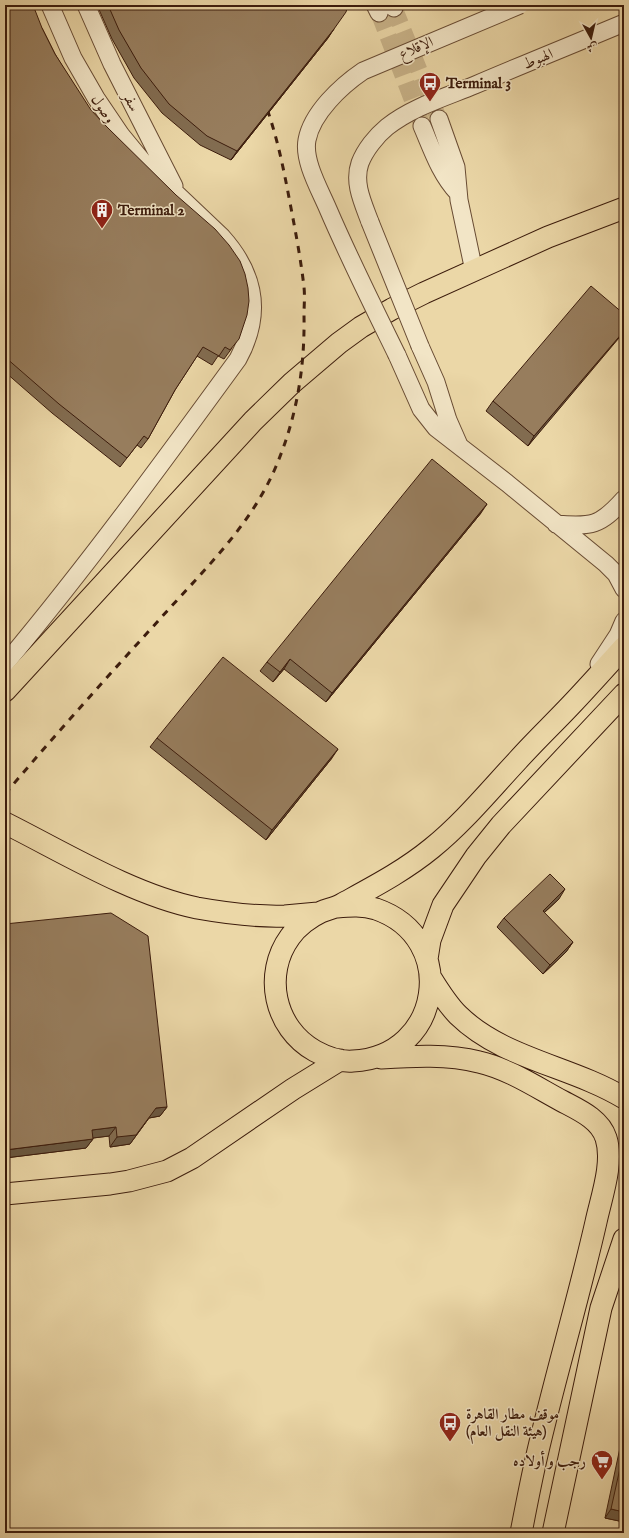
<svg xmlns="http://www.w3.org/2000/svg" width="629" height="1538" viewBox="0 0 629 1538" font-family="'IM FELL English',Amiri,serif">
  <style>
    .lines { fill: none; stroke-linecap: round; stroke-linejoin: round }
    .minor-tunnel { stroke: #c8b288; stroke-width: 17; stroke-dasharray: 17 8; stroke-linecap: butt }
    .minor-casing { stroke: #684b33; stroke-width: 19 }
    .major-casing { stroke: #3c1c0c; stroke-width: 23 }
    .minor { stroke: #f2e5c6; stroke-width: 17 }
    .major { stroke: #ebd7a7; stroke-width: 21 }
    .rail { stroke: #3c1c0c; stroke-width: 3; stroke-dasharray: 7 7; stroke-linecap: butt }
    .minor-bridge-casing { stroke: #684b33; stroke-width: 19; stroke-linecap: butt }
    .minor-bridge { stroke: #f2e5c6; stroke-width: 17 }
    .wall { fill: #826c50; stroke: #3c1c0c }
    .shaded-wall { fill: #6a5841; stroke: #3c1c0c }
    .building { fill: #977d5d; stroke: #3c1c0c }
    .labels { text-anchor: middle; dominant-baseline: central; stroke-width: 3; stroke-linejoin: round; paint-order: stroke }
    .street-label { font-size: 15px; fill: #3c1c0c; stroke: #f2e5c6 }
    .poi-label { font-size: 15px; font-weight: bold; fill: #3c1c0c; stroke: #f2e5c6; text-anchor: start }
  </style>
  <rect width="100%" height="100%" fill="#ebd7a7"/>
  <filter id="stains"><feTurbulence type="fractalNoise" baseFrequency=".005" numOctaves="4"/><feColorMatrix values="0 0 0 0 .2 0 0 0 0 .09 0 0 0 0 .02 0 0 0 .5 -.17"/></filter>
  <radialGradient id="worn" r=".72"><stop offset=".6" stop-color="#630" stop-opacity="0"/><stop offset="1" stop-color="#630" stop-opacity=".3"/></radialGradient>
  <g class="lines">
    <!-- minor-tunnel -->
    <path class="minor-tunnel" d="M 394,8 L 437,115
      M 379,13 L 421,122"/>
    <!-- minor casing -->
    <g class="minor-casing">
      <path id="minor" d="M 86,5 L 112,64 L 174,186
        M 375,5 L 379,13
        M 393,5 L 394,8
        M 439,119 L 456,167 L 459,200 L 474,271
        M 422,126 C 432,149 440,174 458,193
        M 370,222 C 363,203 353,183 360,163 C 365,150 376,136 387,127 C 412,107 446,97 475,85 C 524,64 574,44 624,23
        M 420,346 L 436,382 L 448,420 L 459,445
        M 397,355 L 421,409 L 436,428 L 507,483 L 606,564 L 616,574 L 624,589
        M 556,524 C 592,527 600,526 624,499
        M 5,664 C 87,566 163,462 238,359 C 262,315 256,275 222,237 L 144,163 L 121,135 L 96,98 L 73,58 L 50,5
        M 599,664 L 618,635 L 624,621"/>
    </g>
    <!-- major casing -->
    <g class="major-casing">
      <path id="major" d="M 5,691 L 253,421 L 292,383 L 339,343 L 361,327 L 392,309 L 424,293 L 548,237 L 624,208
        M 5,823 C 63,852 133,895 197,908 C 225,913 256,917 285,916 C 296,915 307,914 318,913
        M 337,907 C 350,906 363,905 376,909 C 460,938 442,1057 353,1061 C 340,1062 326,1057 315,1051 C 274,1028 263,974 290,937 C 297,927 310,917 321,912 C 328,909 335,908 342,904 C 373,887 404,871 432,848 C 463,823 490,790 518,760 C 535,741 553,724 570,706 C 588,687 606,667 624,647
        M 427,959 L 430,940 L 443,905 L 476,856 L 501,825 L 624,694
        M 431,978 C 439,991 447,1004 458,1015 C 503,1059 571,1066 624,1098
        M 381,1058 C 413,1056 448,1054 479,1062 C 509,1069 536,1087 562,1101 C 579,1110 600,1119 606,1138 C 614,1163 601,1198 596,1222 C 578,1301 555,1377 537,1455 C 531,1481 526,1507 521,1533
        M 5,1194 L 110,1184 L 129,1181 L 167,1171 L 192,1158 L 293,1089 L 340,1060
        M 553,1533 L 601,1308 L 624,1239"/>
    </g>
    <!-- minor -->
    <use href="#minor" class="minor"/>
    <!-- major -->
    <use href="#major" class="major"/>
    <!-- rail -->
    <path class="rail" d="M 5,794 C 55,735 107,677 159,620 C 200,574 248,529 274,471 C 296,421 305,370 304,315 C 304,306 305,297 304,287 C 301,261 296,234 291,208 C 284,171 278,139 265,103"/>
    <!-- minor-bridge casing -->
    <g class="minor-bridge-casing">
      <path id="minor-bridge" d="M 370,222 L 420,346
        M 397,355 C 373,306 349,258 328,209 C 320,190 303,161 307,140 C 312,113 341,86 363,71 L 520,5"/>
    </g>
    <!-- minor-bridge -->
    <use href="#minor-bridge" class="minor-bridge"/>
  </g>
  <!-- wall -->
  <path class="wall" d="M 5,5 L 42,28 L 55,54 L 232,348 L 224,359 L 218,356 L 212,365 L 197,356 L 175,390 L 148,439 L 141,448 L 137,445 L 120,467 L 52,413 L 5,372 Z
    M 97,5 L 348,5 L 328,38 L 231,160 L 200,145 L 162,113 L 134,78 L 112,39 Z
    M 624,314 L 528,446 L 486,411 L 493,401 Z
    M 481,513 L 326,702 L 284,669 L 273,682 L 260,671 L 267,662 Z
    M 157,738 L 332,758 L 266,840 L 150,747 Z
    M 559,899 L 544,913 L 573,942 L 566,952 L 543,974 L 497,927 L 504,918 Z
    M 5,924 L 167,1107 L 160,1116 L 149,1118 L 130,1144 L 110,1147 L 109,1136 L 93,1138 L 93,1139 L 86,1148 L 5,1158 Z
    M 624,1429 L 624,1522 L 605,1518 Z"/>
  <!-- shaded-wall -->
  <path class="shaded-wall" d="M 334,29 L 328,38 L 231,160 L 237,151 Z
    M 624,331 L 624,332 L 528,446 L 534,436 Z
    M 487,504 L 481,513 L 326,702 L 332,693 Z
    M 290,659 L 284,669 L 273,682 L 280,672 Z
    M 338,749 L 332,758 L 266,840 L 272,830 Z
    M 565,889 L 559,899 L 536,920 L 543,911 Z
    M 573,942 L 566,952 L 543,974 L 550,965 Z
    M 167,1107 L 160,1116 L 149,1118 L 130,1144 L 110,1147 L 117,1137 L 156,1108 Z
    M 116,1127 L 109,1136 L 85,1139 L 92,1130 Z
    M 93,1139 L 86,1148 L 5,1158 L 5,1150 Z
    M 611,1509 L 624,1512 L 624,1522 L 605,1518 Z"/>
  <!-- building -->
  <path class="building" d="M 5,5 L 33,5 L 42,28 L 55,54 L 91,110 L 107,127 L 176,195 L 215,229 L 229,245 L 240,261 L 245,274 L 248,288 L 249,301 L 247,315 L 239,339 L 230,350 L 225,347 L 219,356 L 203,347 L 175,390 L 148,439 L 144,436 L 127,458 L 59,404 L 5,357 Z
    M 108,5 L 348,5 L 346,12 L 334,29 L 237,151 L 207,136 L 169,104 L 141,68 L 119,30 Z
    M 591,286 L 624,314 L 624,331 L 534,436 L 493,401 Z
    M 432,459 L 487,504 L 332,693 L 290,659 L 280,672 L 267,662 Z
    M 223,657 L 338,749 L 272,830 L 157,738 Z
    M 550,874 L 565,889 L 543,911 L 573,942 L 550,965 L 504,918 Z
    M 111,913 L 148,936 L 167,1107 L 156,1108 L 136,1135 L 117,1137 L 116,1127 L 92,1130 L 93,1139 L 5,1150 L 5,924 Z
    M 624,1450 L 624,1512 L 611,1509 Z"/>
  <!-- icons -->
  <defs>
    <g id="bus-pin" transform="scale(1.15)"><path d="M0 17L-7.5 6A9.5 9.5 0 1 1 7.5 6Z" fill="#8f2418" stroke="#f2e5c6"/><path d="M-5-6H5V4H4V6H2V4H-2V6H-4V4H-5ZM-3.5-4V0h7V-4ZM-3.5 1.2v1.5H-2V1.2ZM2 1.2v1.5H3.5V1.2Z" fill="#fff"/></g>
    <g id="building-pin" transform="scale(1.15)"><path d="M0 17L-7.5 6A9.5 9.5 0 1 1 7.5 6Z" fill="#8f2418" stroke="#f2e5c6"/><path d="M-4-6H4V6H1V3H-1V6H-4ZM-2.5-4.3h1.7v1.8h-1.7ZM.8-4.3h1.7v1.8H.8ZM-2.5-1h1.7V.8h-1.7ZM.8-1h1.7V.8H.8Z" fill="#fff"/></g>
    <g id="supermarket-pin" transform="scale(1.15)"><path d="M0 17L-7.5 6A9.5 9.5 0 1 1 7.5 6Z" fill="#8f2418" stroke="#f2e5c6"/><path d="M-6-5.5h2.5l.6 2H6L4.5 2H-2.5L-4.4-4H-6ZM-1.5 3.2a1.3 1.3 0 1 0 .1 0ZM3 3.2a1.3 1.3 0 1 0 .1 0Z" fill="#fff"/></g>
  </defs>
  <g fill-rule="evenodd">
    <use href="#bus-pin" x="430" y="83"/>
    <use href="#building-pin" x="102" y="210"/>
    <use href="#bus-pin" x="450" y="1423"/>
    <use href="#supermarket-pin" x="602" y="1461"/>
  </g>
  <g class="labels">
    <!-- street labels -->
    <g class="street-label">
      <text transform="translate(416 48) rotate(-23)">الإقلاع</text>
      <text transform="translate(538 59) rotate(-22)">الهبوط</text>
      <text transform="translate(131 102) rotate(62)">سفر</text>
      <text transform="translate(103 109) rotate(56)">وصول</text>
    </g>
    <!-- poi labels -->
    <g class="poi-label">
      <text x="446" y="83">Terminal 3</text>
      <text x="118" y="210">Terminal 2</text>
      <text x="466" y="1414">موقف مطار القاهرة<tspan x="466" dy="17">(هيئة النقل العام)</tspan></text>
      <text x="586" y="1461" text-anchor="end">رجب و أولاده</text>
    </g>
  </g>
  <!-- margin -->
  <rect width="629" height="1538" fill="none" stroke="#ebd7a7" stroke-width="20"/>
  <rect x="6" y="6" width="617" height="1526" fill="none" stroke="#3c1c0c" stroke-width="2"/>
  <rect x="10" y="10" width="609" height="1518" fill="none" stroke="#3c1c0c"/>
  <!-- north arrow -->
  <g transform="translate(591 38) rotate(172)" stroke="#f2e5c6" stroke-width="3" paint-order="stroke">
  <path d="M0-3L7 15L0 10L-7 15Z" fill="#3c1c0c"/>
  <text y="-6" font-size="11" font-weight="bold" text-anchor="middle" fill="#3c1c0c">ش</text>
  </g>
  <rect width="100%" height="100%" filter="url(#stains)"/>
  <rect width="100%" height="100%" fill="url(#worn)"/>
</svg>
